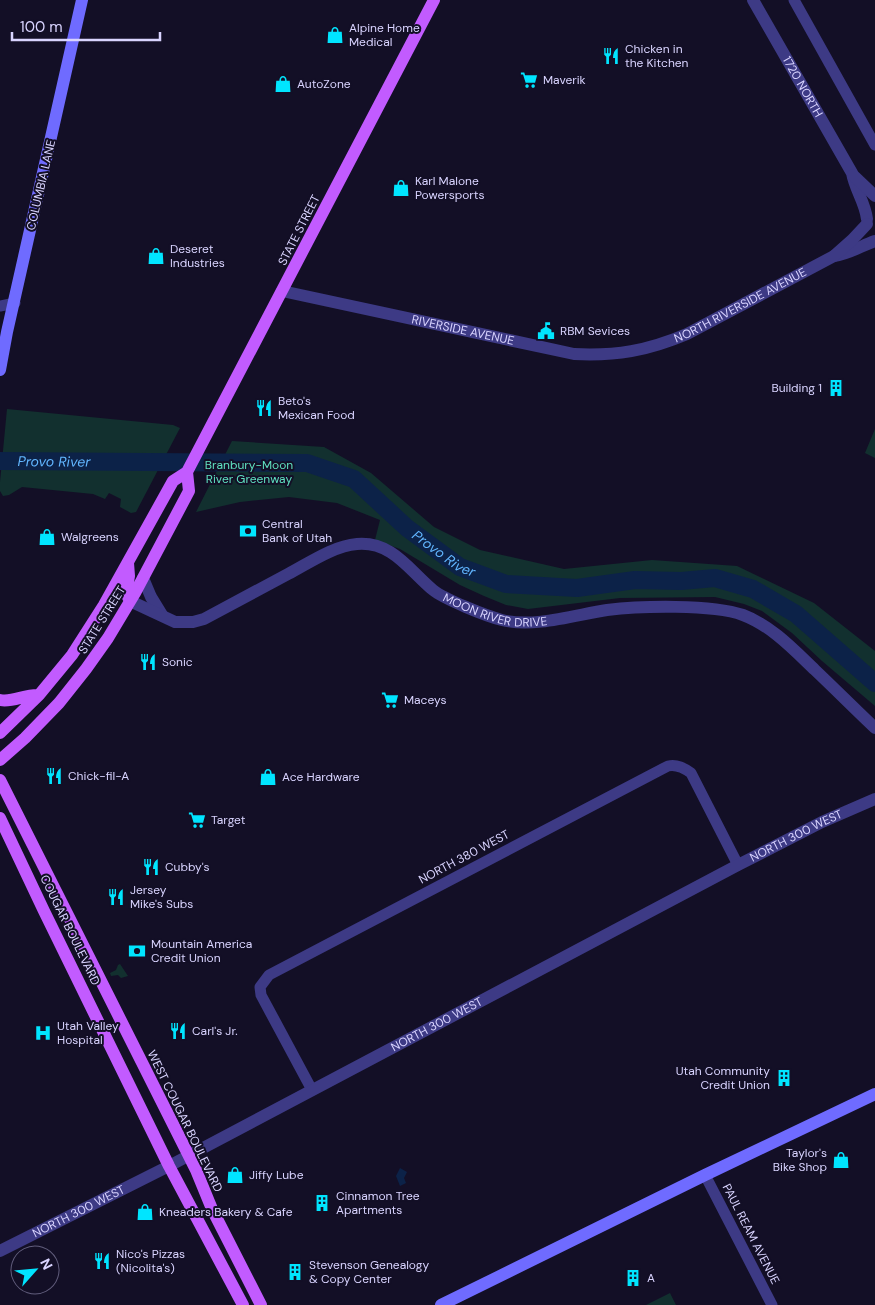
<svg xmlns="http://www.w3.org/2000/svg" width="875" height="1305" viewBox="0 0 875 1305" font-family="'DM Sans',sans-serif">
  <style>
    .green { fill: #12302f }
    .water { fill: #0c2248 }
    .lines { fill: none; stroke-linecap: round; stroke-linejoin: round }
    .river { stroke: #0c2248; stroke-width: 18 }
    .minor { stroke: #3d3a85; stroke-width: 11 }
    .tertiary { stroke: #3d3a85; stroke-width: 12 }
    .secondary { stroke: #6f6bff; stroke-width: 12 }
    .primary { stroke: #c25bff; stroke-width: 12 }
    .labels { text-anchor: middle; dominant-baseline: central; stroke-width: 4; stroke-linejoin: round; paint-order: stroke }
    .poi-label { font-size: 12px; fill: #d9d4ff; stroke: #130f26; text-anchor: start }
    .street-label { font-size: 12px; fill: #d9d4ff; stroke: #130f26 }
    .park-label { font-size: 12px; fill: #5fe0c0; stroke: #130f26 }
    .water-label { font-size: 14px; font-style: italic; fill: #62b6ff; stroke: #130f26 }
  </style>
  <rect width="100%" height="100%" fill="#130f26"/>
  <!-- green -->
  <path class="green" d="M 7,409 L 173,425 L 180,428 L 136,512 L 131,513 L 120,507 L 121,499 L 109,493 L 105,499 L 93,494 L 22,487 L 9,495 L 3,496 L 0,491 L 0,482 Z
    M 875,429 L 875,458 L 865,453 Z
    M 232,441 L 324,447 L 371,473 L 434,527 L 480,550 L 564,569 L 652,560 L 737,566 L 814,603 L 875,651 L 875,706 L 822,661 L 792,633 L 762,611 L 744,604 L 715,597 L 620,598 L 528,609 L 506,605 L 484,596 L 460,585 L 400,549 L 375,540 L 380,520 L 337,503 L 289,497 L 240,502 L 196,512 Z
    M 120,964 L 128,976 L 121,978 L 118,975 L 111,976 L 110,973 L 116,970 L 118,965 Z
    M 670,1293 L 676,1305 L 646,1305 Z"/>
  <!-- water -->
  <path class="water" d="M 400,1168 L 407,1172 L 404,1178 L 406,1183 L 400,1186 L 396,1176 Z"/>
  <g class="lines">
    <!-- river -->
    <path class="river" id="s1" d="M 0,461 L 307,463 L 354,479 L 407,528 L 460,567 L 506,584 L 577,588 L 635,580 L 681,581 L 715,578 L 753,589 L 796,614 L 875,683"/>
    <!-- minor -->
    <path class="minor" d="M 794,0 L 875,145
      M 0,306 L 15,303
      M 312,1090 L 261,995 L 260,987 L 269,975 L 668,766 C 677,764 684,768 691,773 L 738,865
      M 705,1175 L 772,1305"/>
    <!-- tertiary -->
    <g class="tertiary">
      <path id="s2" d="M 753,0 L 852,173 C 855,190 865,202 867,219"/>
      <path d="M 853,175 L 875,196"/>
      <path d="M 834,256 C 849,254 861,246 875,241"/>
      <path id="s3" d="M 282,291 L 574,354 C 616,356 647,351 687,334 L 834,256 L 852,240 L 867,224"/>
      <path d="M 143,578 L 151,597 L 162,615"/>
      <path id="s4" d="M 130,601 L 175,622 L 193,622 L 204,619 C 232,604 260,589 288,574 C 309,563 333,546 357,544 C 392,541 409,570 433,590 C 444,599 486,616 502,620 C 534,628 575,615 607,610 C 640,606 712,604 743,615 C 772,626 794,650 815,670 C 835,689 855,709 875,728"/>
      <path id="s5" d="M 0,1251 L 169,1166 L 738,865 L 822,822 L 875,799"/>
    </g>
    <!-- secondary -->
    <path class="secondary" d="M 0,370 L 7,332 L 82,0
      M 441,1305 L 705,1175 L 875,1094"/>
    <!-- primary -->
    <path class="primary" d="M 128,563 L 129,576 L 126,593 L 130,601
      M 0,700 C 12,703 25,694 39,695
      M 0,733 L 39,695 L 72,655 L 104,605 L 173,481 L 187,472 L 434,0
      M 0,760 L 25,738 L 59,703 L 86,669 L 108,638 L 135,593 L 189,491 L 187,472
      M 0,780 L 196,1170 L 212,1209 L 261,1305
      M 0,818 L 44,911 L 169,1166 L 243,1305"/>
  </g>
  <!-- icons -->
  <defs>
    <g id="shop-bare" transform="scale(1.35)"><path d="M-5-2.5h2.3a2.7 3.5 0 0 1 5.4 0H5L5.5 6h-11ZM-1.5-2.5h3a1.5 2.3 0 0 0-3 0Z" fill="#00e5ff" stroke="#130f26" stroke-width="2.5" paint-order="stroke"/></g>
    <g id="restaurant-bare" transform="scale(1.35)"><path d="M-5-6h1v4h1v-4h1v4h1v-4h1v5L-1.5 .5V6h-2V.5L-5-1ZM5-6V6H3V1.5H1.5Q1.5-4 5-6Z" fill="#00e5ff" stroke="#130f26" stroke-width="2.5" paint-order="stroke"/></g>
    <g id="supermarket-bare" transform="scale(1.35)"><path d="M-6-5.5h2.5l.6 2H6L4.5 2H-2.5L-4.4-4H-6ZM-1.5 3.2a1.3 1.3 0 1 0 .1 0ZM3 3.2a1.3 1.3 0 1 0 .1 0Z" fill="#00e5ff" stroke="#130f26" stroke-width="2.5" paint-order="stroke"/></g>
    <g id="civic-bare" transform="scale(1.35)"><path d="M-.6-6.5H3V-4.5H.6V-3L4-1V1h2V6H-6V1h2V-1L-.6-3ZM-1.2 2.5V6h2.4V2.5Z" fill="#00e5ff" stroke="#130f26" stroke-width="2.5" paint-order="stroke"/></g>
    <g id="building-bare" transform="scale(1.35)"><path d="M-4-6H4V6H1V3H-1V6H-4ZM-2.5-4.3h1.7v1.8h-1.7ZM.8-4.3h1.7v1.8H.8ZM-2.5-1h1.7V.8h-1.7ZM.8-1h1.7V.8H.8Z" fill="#00e5ff" stroke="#130f26" stroke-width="2.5" paint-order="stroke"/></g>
    <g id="bank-bare" transform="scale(1.35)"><path d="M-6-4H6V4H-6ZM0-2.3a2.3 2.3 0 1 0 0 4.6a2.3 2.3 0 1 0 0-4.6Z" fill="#00e5ff" stroke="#130f26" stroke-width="2.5" paint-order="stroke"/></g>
    <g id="hospital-bare" transform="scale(1.35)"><path d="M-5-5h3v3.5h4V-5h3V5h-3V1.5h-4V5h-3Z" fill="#00e5ff" stroke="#130f26" stroke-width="2.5" paint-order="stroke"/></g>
  </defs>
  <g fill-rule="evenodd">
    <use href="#shop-bare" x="335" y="35"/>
    <use href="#restaurant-bare" x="611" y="56"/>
    <use href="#supermarket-bare" x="529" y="80"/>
    <use href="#shop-bare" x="283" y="84"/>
    <use href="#shop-bare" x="401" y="188"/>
    <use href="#shop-bare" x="156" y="256"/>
    <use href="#civic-bare" x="546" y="331"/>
    <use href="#building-bare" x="836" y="388"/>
    <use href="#restaurant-bare" x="264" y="408"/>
    <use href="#bank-bare" x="248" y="531"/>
    <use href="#shop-bare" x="47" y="537"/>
    <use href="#restaurant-bare" x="148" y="662"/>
    <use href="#supermarket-bare" x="390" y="700"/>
    <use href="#restaurant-bare" x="54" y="776"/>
    <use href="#shop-bare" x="268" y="777"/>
    <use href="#supermarket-bare" x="197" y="820"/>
    <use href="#restaurant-bare" x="151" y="867"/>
    <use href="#restaurant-bare" x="116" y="897"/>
    <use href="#bank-bare" x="137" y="951"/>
    <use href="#restaurant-bare" x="178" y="1031"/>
    <use href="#hospital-bare" x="43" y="1033"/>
    <use href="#building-bare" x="784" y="1078"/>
    <use href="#shop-bare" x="841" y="1160"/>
    <use href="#shop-bare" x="235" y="1175"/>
    <use href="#building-bare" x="322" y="1203"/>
    <use href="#shop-bare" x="145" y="1212"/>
    <use href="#restaurant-bare" x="102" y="1261"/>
    <use href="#building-bare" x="295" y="1272"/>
    <use href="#building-bare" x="633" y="1278"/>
  </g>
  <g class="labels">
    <!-- poi labels -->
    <g class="poi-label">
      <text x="349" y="28">Alpine Home<tspan x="349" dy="14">Medical</tspan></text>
      <text x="625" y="49">Chicken in<tspan x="625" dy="14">the Kitchen</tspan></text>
      <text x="543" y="80">Maverik</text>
      <text x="297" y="84">AutoZone</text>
      <text x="415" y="181">Karl Malone<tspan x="415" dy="14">Powersports</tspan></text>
      <text x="170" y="249">Deseret<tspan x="170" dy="14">Industries</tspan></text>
      <text x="560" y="331">RBM Sevices</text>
      <text x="822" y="388" text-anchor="end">Building 1</text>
      <text x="278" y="401">Beto's<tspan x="278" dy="14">Mexican Food</tspan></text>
      <text x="262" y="524">Central<tspan x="262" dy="14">Bank of Utah</tspan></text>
      <text x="61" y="537">Walgreens</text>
      <text x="162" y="662">Sonic</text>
      <text x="404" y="700">Maceys</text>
      <text x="68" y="776">Chick-fil-A</text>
      <text x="282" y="777">Ace Hardware</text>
      <text x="211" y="820">Target</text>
      <text x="165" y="867">Cubby's</text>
      <text x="130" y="890">Jersey<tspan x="130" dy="14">Mike's Subs</tspan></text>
      <text x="151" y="944">Mountain America<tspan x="151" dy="14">Credit Union</tspan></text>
      <text x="57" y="1026">Utah Valley<tspan x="57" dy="14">Hospital</tspan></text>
      <text x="192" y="1031">Carl's Jr.</text>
      <text x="770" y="1071" text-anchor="end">Utah Community<tspan x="770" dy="14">Credit Union</tspan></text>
      <text x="827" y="1153" text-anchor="end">Taylor's<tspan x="827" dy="14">Bike Shop</tspan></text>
      <text x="249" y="1175">Jiffy Lube</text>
      <text x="336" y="1196">Cinnamon Tree<tspan x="336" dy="14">Apartments</tspan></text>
      <text x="159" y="1212">Kneaders Bakery &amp; Cafe</text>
      <text x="116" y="1254">Nico's Pizzas<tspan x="116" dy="14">(Nicolita's)</tspan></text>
      <text x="309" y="1265">Stevenson Genealogy<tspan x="309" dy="14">&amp; Copy Center</tspan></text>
      <text x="647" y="1278">A</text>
    </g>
    <!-- street labels -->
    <g class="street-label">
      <text stroke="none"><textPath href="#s2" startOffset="100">1720 NORTH</textPath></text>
      <text transform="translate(41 185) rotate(-77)">COLUMBIA LANE</text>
      <text transform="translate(299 230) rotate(-63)">STATE STREET</text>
      <text stroke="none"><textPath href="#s3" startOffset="475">NORTH RIVERSIDE AVENUE</textPath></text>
      <text stroke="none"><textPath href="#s3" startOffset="185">RIVERSIDE AVENUE</textPath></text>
      <text stroke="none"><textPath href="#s4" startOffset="409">MOON RIVER DRIVE</textPath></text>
      <text transform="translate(102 620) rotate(-58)">STATE STREET</text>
      <text stroke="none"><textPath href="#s5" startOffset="898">NORTH 300 WEST</textPath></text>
      <text transform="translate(464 857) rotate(-28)">NORTH 380 WEST</text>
      <text transform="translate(70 930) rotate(64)">COUGAR BOULEVARD</text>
      <text stroke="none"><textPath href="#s5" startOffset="492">NORTH 300 WEST</textPath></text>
      <text transform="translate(185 1121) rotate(64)">WEST COUGAR BOULEVARD</text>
      <text stroke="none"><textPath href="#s5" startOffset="88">NORTH 300 WEST</textPath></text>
      <text transform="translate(751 1234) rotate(63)">PAUL REAM AVENUE</text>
    </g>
    <!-- park labels -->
    <g class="park-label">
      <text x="249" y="465">Branbury-Moon<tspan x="249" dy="14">River Greenway</tspan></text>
    </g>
    <!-- water labels -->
    <g class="water-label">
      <text stroke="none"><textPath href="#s1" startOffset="54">Provo River</textPath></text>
      <text stroke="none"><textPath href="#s1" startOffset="474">Provo River</textPath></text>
    </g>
  </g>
  <!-- north arrow -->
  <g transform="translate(35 1270) rotate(63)"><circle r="24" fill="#130f26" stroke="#625e7d"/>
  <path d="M0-4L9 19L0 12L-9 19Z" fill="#00e5ff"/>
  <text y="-8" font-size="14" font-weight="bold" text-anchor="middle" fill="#d9d4ff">N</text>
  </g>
  <!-- scale -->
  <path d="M12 32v8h148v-8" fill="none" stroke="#d9d4ff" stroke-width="2.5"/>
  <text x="20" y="32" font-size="15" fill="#d9d4ff" stroke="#130f26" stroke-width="4" paint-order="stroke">100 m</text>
</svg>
